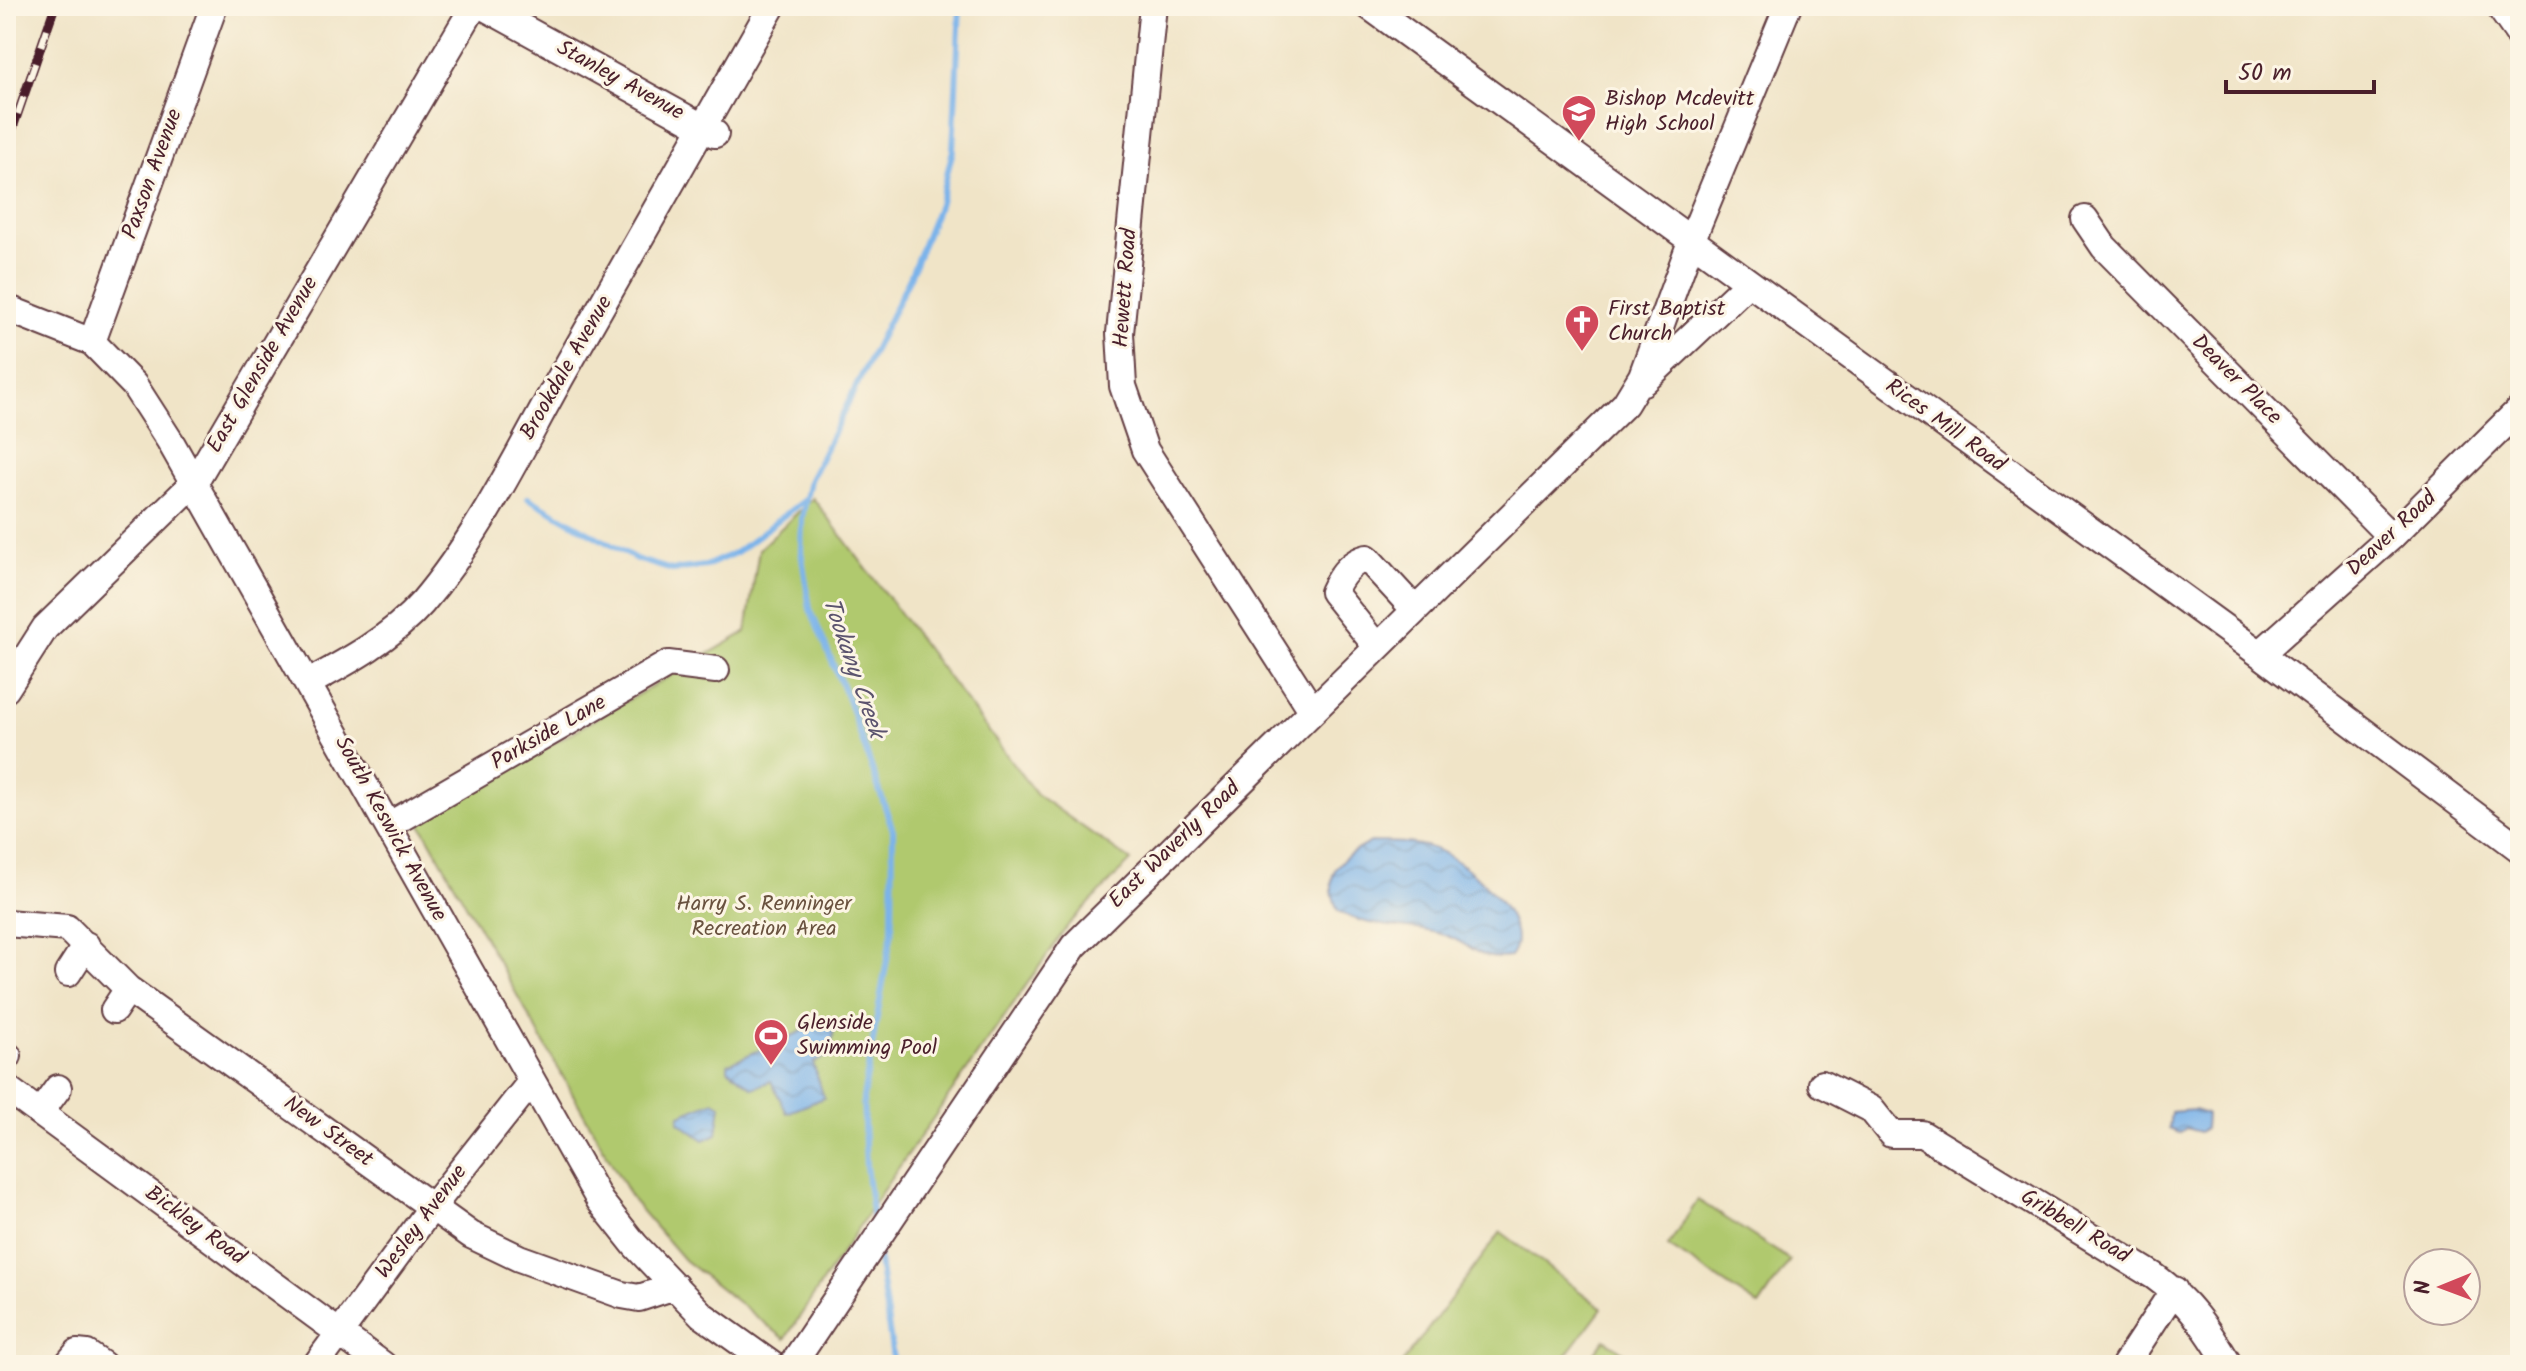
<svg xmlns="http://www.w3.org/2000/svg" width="2526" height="1371" viewBox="0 0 2526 1371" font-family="Kalam,sans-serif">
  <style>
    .park { fill: #b0c96e; stroke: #7d744c; stroke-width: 2 }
    .water { fill: url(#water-waves); stroke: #62698a; stroke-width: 2 }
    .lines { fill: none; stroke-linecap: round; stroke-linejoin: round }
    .stream { stroke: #7ab3ea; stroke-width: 6 }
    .minor-casing { stroke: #633d42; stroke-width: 30 }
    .minor { stroke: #fff; stroke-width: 26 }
    .rail-casing { stroke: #4a1f2b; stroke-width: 9 }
    .rail { stroke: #fcf5e5; stroke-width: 6; stroke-dasharray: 18; stroke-linecap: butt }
    .labels { text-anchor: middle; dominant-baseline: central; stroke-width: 6; stroke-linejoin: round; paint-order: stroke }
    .street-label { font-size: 22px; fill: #4a1f2b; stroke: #fcf5e5 }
    .poi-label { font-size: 22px; fill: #4a1f2b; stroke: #fcf5e5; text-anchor: start }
    .park-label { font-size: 22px; fill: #69523f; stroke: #fcf5e5 }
    .water-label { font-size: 24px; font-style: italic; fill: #5b536e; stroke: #fcf5e5 }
  </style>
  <defs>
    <pattern id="water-waves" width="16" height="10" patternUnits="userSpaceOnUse" patternTransform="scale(2)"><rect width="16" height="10" fill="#7ab3ea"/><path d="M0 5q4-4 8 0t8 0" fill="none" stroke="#6691be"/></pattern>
  </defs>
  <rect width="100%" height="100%" fill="#fcf5e5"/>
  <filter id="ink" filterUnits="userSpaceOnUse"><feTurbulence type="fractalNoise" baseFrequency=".0125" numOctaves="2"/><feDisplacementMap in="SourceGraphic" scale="16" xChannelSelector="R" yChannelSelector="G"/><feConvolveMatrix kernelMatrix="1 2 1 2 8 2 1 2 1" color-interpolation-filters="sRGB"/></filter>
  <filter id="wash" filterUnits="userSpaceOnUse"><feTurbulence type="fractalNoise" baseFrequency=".006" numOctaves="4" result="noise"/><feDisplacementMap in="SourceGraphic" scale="32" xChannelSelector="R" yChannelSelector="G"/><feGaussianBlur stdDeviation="1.8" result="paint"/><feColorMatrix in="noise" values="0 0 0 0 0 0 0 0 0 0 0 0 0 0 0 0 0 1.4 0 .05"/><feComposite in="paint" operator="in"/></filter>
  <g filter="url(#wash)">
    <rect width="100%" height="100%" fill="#f0e4c7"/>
    <!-- park -->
    <path class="park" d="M 813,498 L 1036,794 L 1131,861 L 1069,924 L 881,1193 L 785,1339 L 684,1260 L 633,1201 L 419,821 L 746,632 L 759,549 Z
      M 1698,1200 L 1790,1260 L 1759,1306 L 1668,1246 Z
      M 1501,1232 L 1602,1308 L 1559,1365 L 1401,1365 Z
      M 1605,1339 L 1639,1365 L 1585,1365 Z"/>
    <!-- water -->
    <path class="water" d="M 1371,842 C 1393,843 1418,841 1439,851 C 1469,864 1536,923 1510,957 C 1476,961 1475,946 1447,936 C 1412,923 1371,931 1338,911 C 1322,872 1337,860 1371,842 Z
      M 830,1019 L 835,1023 L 830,1054 L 813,1063 L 824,1098 L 787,1113 L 771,1081 L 753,1088 L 728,1069 L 728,1064 Z
      M 714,1101 L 721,1105 L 717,1134 L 704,1140 L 679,1122 L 680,1115 Z
      M 2194,1110 L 2206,1114 L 2205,1129 L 2199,1132 L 2186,1128 L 2179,1133 L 2169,1129 L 2171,1112 Z"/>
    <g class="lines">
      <!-- stream -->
      <path class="stream" d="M 528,498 L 636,559 L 672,570 L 706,566 L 737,552 L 804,500
        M 874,1227 L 866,1166 L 863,1098 L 892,931 L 893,830 L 849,702 L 810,609 L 801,551 L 802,518 L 810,480 L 910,277 L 940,202 L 953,150 L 960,6
        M 878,1254 L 894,1365"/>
    </g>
  </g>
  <g filter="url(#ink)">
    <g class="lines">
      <!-- minor casing -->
      <g class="minor-casing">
        <path id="minor" d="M 483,6 L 715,134
          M 1153,6 L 1120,333 L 1123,386 L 1145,450 L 1312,710
          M 1369,6 L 2260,654 L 2520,849
          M 2499,6 L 2520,36
          M 2085,219 L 2104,247 L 2391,537
          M 6,308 L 92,342 L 134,385 L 170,441 L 600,1201 L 635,1245 L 702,1315 L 772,1365
          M 92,342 L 214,6
          M 1643,382 L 1748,283
          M 1377,647 L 1333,592 C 1340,576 1350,562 1367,558 L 1415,610
          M 2260,654 L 2391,537 L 2520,409
          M 308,683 C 349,661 391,638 422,603 C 479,536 519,452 562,375 C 632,252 702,129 772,6
          M 6,689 L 45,628 L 194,483 L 474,6
          M 388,826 L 668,664 L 716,670
          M 6,923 L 67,928 L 128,989 L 471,1235 L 519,1258 L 622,1295 L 639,1298 L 675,1286
          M 68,973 L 86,945
          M 114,1010 L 128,989
          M 6,1059 L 8,1056
          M 1822,1084 L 1871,1109 L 1891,1134 L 1922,1134 L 2154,1276 C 2188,1300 2208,1330 2229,1365
          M 6,1088 L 383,1365
          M 40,1113 L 58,1088
          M 67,1365 L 77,1353 L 87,1354 L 103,1365
          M 316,1365 L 432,1207 L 531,1082
          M 792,1365 L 1074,946 L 1625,404 L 1642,376 L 1692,239 L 1788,6
          M 2125,1365 L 2174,1290"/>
      </g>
      <!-- minor -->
      <use href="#minor" class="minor"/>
      <!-- rail casing -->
      <g class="rail-casing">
        <path id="rail" d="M 6,148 L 55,6"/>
      </g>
      <!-- rail -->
      <use href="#rail" class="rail"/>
    </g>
  </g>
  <!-- icons -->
  <defs>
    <g id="school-pin" transform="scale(1.8)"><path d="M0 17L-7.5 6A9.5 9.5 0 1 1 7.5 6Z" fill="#d1495b" stroke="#fcf5e5"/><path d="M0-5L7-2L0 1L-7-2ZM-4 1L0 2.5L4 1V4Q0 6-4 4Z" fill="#fff"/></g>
    <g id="church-pin" transform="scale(1.8)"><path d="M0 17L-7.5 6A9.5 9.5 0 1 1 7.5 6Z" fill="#d1495b" stroke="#fcf5e5"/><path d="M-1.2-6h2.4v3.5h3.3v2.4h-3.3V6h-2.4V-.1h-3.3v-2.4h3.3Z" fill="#fff"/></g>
    <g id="stadium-pin" transform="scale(1.8)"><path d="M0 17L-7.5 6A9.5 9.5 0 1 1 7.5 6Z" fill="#d1495b" stroke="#fcf5e5"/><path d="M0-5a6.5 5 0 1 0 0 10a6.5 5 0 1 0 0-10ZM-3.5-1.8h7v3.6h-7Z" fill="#fff"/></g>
  </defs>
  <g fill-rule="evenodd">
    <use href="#school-pin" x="1579" y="112"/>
    <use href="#church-pin" x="1582" y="322"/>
    <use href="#stadium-pin" x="771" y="1036"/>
  </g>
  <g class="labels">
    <!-- street labels -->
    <g class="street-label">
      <text transform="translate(620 81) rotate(29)">Stanley Avenue</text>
      <text transform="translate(153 174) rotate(-70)">Paxson Avenue</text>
      <text transform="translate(1126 288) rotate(-86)">Hewett Road</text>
      <text transform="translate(263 365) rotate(-60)">East Glenside Avenue</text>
      <text transform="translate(567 368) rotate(-60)">Brookdale Avenue</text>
      <text transform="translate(2236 380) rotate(45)">Deaver Place</text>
      <text transform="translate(1945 426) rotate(36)">Rices Mill Road</text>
      <text transform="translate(2392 534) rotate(-43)">Deaver Road</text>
      <text transform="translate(549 733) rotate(-30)">Parkside Lane</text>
      <text transform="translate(390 829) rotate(61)">South Keswick Avenue</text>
      <text transform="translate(1175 845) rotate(-44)">East Waverly Road</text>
      <text transform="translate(328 1132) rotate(36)">New Street</text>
      <text transform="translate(422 1222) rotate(-53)">Wesley Avenue</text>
      <text transform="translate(195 1226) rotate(36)">Bickley Road</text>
      <text transform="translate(2075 1227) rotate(31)">Gribbell Road</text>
    </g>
    <!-- poi labels -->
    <g class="poi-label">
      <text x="1605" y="99">Bishop Mcdevitt<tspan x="1605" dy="25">High School</tspan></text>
      <text x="1608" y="309">First Baptist<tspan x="1608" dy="25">Church</tspan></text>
      <text x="797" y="1023">Glenside<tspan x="797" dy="25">Swimming Pool</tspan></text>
    </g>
    <!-- park labels -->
    <g class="park-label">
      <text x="764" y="904">Harry S. Renninger<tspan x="764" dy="25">Recreation Area</tspan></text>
    </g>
    <!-- water labels -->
    <g class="water-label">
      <text transform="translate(853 668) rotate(71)">Tookany Creek</text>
    </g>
  </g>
  <!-- margin -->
  <rect width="2526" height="1371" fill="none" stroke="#fcf5e5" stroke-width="32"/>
  <!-- north arrow -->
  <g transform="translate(2442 1287) rotate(269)"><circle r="38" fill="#fcf5e5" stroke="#b59f9b" stroke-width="2"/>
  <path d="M0-6L14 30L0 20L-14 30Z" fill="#d1495b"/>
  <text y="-12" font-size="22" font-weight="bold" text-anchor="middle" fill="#4a1f2b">N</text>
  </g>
  <!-- scale -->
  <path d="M2226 80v12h148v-12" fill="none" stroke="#4a1f2b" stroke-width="4"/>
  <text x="2238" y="80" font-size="24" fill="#4a1f2b" stroke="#fcf5e5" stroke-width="6" paint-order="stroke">50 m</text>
</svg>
